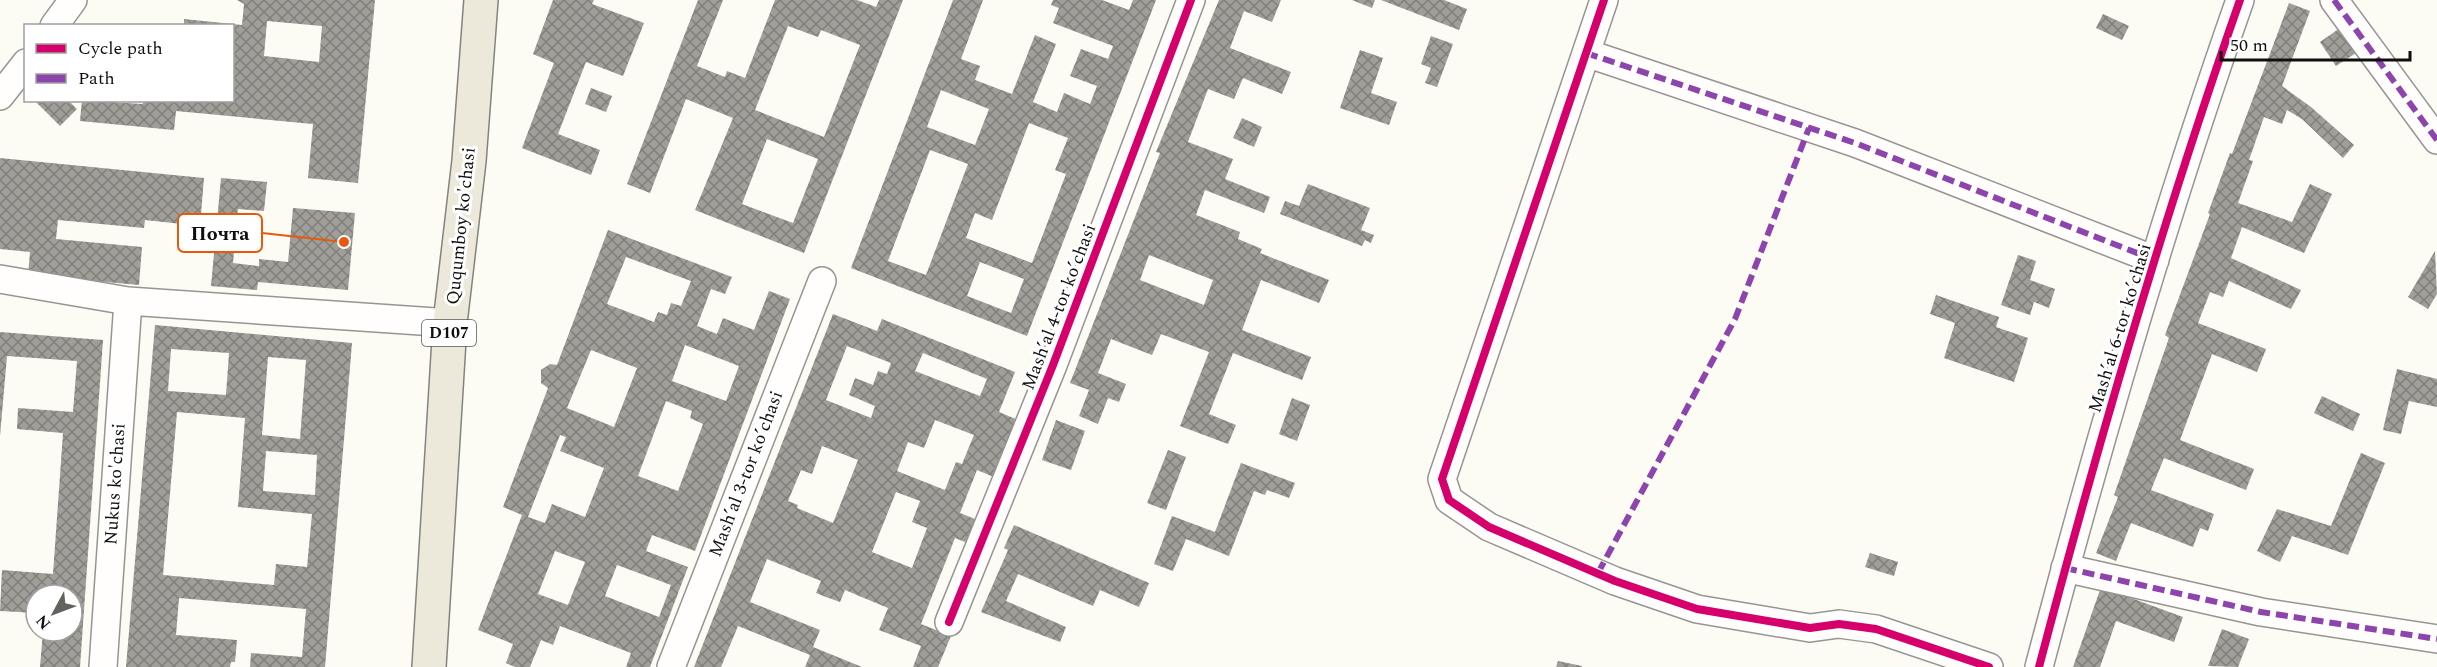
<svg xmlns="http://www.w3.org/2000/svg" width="2437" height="667" viewBox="0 0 2437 667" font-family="Spectral,serif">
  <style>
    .building { fill: url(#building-cross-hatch); fill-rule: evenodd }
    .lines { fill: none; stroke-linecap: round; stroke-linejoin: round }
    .minor-casing { stroke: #969592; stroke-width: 30 }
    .primary-casing { stroke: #83837f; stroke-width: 36 }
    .minor { stroke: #fffefd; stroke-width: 27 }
    .primary { stroke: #ece9da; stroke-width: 33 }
    .quiet { stroke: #8e44ad; stroke-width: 6; stroke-dasharray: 12 6; stroke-linecap: butt }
    .cycleway-casing { stroke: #fff; stroke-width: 11 }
    .cycleway { stroke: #d6006c; stroke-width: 8 }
    .labels { text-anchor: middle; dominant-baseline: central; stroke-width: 6; stroke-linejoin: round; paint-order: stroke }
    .shield { fill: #fff; stroke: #575757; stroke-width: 1.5 }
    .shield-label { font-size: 16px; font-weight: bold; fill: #0f0f0f }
    .street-label { font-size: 18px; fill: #0f0f0f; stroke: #fff }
    .leader { fill: none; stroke: #e8590c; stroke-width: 2 }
    .callout-dot { fill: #e8590c; stroke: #fff; stroke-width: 2 }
    .callout { fill: #fff; stroke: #e8590c; stroke-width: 2 }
    .callout-label { font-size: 20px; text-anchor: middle; font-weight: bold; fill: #0f0f0f }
  </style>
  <defs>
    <pattern id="building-cross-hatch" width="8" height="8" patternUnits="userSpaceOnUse" patternTransform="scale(1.5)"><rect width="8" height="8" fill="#a09e99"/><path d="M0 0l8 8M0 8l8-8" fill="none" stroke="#817f7b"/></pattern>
  </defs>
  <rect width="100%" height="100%" fill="#fcfbf4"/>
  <!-- building -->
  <path class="building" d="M 237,0 L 375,0 L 358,183 L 308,178 L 313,124 L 176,111 L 174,130 L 80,121 L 82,100 L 142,104 L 147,100 L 232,100 L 232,26 L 184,26 L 184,19 L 242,25 L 244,4 ZM 267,21 L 322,26 L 319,62 L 264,56 Z
    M 553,0 L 594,0 L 592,4 L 644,23 L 623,76 L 586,62 L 558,134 L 600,150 L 591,175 L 522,148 L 554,63 L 533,54 Z
    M 698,0 L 723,0 L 697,66 L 725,77 L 727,71 L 745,78 L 775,0 L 857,0 L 876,7 L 879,0 L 903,0 L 804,253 L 695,210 L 733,118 L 686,99 L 650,193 L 627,184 ZM 788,26 L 818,37 L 821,30 L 860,45 L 824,137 L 755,110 ZM 767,139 L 818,159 L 793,223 L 742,204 Z
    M 953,0 L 983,0 L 961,59 L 980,66 L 975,80 L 1012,94 L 1035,35 L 1056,44 L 1033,102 L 1057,112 L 1064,93 L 1090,104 L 1097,86 L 1070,76 L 1081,49 L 1108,59 L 1113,46 L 1053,23 L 1059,8 L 1051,5 L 1053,0 L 1102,0 L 1129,10 L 1133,0 L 1156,0 L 1027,336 L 851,268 ZM 941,90 L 989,109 L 975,145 L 927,127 ZM 1029,123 L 1068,138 L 1055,170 L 1066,174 L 1032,263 L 966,238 L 975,213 L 992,220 ZM 930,150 L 968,164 L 926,275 L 888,261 ZM 980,262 L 1024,279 L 1011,313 L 967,296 Z
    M 1219,0 L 1281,0 L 1272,22 L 1244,11 L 1230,48 L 1291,72 L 1282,94 L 1243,78 L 1234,99 L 1208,89 L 1188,142 L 1233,159 L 1225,179 L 1270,197 L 1264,213 L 1205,190 L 1196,215 L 1240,232 L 1238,239 L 1262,249 L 1260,253 L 1329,280 L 1319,303 L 1261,280 L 1242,330 L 1311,357 L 1302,380 L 1233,353 L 1209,414 L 1236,425 L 1228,444 L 1180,426 L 1209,352 L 1161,334 L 1152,355 L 1111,339 L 1098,373 L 1126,384 L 1119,402 L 1108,398 L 1098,424 L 1079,416 L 1089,390 L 1070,383 L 1160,153 L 1156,152 ZM 1149,255 L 1213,280 L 1204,305 L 1140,280 Z
    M 1352,0 L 1375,0 L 1372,8 Z
    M 1381,0 L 1444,0 L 1467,9 L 1459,30 Z
    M 2289,3 L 2310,11 L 2282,86 L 2311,107 L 2354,145 L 2343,158 L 2302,119 L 2287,110 L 2282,124 L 2264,117 L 2249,160 L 2253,161 L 2238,203 L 2292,222 L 2310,184 L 2332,194 L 2304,253 L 2242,227 L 2231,258 L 2301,290 L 2291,309 L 2229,281 L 2223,297 L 2210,292 L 2198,323 L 2266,349 L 2257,372 L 2212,354 L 2180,440 L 2254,469 L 2246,490 L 2164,458 L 2151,490 L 2214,514 L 2208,531 L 2200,528 L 2193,547 L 2131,523 L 2116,561 L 2096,553 L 2118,497 L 2114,495 L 2169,338 L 2165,335 L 2210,214 L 2208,213 L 2230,153 L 2232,154 Z
    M 2103,14 L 2129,26 L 2122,40 L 2096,28 Z
    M 2340,28 L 2356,53 L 2336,66 L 2320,42 Z
    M 1431,36 L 1453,44 L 1437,87 L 1425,83 L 1431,68 L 1421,64 Z
    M 1360,50 L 1383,58 L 1371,93 L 1397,102 L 1389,125 L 1340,108 Z
    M 591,88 L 612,96 L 606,112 L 585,104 Z
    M 34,100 L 68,100 L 77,109 L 60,126 Z
    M 1242,118 L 1262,127 L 1254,147 L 1233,138 Z
    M 0,158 L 204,178 L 200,226 L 145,220 L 144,228 L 58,220 L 56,239 L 142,247 L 139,285 L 28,275 L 30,252 L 0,249 Z
    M 221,178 L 267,182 L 264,211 L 238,209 L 233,263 L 259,266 L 259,259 L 288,262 L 293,208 L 355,213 L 348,290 L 258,282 L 257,290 L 211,286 Z
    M 1308,184 L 1370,208 L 1361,230 L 1374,235 L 1371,243 L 1365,240 L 1362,246 L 1280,214 L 1285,201 L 1299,206 Z
    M 608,230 L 732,277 L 725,294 L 711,289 L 697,326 L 717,334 L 723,318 L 754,330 L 769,291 L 790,299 L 695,551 L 652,535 L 646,551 L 688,567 L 650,667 L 626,667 L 631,653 L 560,626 L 553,645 L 541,640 L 530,667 L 515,667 L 506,663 L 513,644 L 478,630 L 522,515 L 503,507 L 548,388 L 541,383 L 541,370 L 550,364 L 557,365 ZM 626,257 L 691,281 L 681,306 L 671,303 L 667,315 L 658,312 L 654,322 L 607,304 ZM 685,345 L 739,366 L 726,401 L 672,381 ZM 591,350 L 637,368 L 614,427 L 567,408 ZM 666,401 L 692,411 L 690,418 L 703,424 L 678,491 L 638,476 ZM 560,435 L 566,437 L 560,451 L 604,468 L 585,517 L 552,504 L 545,523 L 528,517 ZM 555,551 L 585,562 L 568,605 L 538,594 ZM 617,565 L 671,585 L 659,617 L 605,596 Z
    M 2435,251 L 2437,294 L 2428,309 L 2408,297 Z
    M 2018,255 L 2036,261 L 2030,280 L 2055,289 L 2049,308 L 2034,302 L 2030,315 L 2001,305 Z
    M 1936,295 L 1999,317 L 1996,327 L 2028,338 L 2014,382 L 1944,358 L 1955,323 L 1930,314 Z
    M 833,314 L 877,331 L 882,319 L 1015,372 L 999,412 L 1023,422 L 1001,480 L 977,470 L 960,513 L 980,521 L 970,544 L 955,538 L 921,624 L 951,636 L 938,667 L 913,667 L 921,646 L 879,630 L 888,608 L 845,590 L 840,602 L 826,597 L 816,593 L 821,581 L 767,559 L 750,602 L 820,630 L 813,647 L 862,667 L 805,667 L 810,655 L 738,626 L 721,667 L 694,667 ZM 847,346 L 891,363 L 887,374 L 878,371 L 873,385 L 855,378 L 849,395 L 875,406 L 871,418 L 826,400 ZM 923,353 L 987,379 L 980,396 L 915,371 ZM 935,420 L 974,435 L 962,464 L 956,462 L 945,490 L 897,471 L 908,442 L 924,448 ZM 822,446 L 858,460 L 833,523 L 797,508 L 798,505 L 788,501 L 801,470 L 812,474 ZM 896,492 L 920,501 L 912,522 L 927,528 L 912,568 L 872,552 Z
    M 155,325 L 352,343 L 325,667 L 250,667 L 251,653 L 302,657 L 306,609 L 179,598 L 176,635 L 237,640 L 235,662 L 231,662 L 230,667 L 126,667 ZM 171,349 L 229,353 L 226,395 L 168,391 ZM 268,357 L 306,360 L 300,439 L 262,435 ZM 177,412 L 245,418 L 238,507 L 312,514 L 307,567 L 276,564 L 274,585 L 163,575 ZM 266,451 L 317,455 L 315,495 L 263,491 Z
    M 0,332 L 103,340 L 80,667 L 40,667 L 43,631 L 72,631 L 72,595 L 36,595 L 36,613 L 0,611 L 2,570 L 53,574 L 63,433 L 17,429 L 18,408 L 73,412 L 77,361 L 7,356 L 0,436 Z
    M 2397,369 L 2437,379 L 2437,407 L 2409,401 L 2401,434 L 2383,430 Z
    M 2322,396 L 2360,414 L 2353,431 L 2314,413 Z
    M 1292,398 L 1310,405 L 1297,441 L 1279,434 Z
    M 1056,420 L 1085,431 L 1071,470 L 1042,460 Z
    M 1168,450 L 1186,457 L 1166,510 L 1147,503 Z
    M 2361,453 L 2385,463 L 2348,555 L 2292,536 L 2280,562 L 2257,551 L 2277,509 L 2331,526 Z
    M 1241,463 L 1295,483 L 1289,498 L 1267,490 L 1265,495 L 1254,491 L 1229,556 L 1186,539 L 1173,571 L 1154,564 L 1172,516 L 1215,532 Z
    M 1014,525 L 1149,583 L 1139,607 L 1100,590 L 1093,606 L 1018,574 L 1006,601 L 1066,627 L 1060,642 L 981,612 L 1008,550 L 1004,548 Z
    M 1870,553 L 1898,562 L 1894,576 L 1865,567 Z
    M 2101,587 L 2183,617 L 2174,642 L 2116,621 L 2100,667 L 2073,667 Z
    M 2222,629 L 2249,639 L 2238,667 L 2208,666 Z
    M 1558,661 L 1582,666 L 1582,667 L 1556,667 Z"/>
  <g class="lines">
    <!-- minor casing -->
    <g class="minor-casing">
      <path id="minor" d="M 1604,0 L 1442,479 L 1449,500 L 1489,527 L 1615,581 L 1697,609 L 1810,628 L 1839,624 L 1876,629 L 1989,667
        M 2334,0 L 2437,140
        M 54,26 L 73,0
        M 1586,53 L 1855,143 L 2155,260
        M 0,96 L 26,63
        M 0,279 L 128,301 L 450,323
        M 2065,568 L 2261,612 L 2437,639
        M 949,622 L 1053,365 L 1191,0
        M 103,667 L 128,301
        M 671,667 L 822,281
        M 2039,667 C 2098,443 2163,219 2240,0"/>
    </g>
    <!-- primary casing -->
    <g class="primary-casing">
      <path id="primary" d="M 429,667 L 450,323 L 469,161 L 481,0"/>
    </g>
    <!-- minor -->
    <use href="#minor" class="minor"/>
    <!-- primary -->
    <use href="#primary" class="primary"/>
    <!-- quiet -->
    <path class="quiet" d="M 2334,0 L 2437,140
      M 1586,53 L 1855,143 L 2155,260
      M 2065,568 L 2261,612 L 2437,639
      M 1598,573 L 1735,319 L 1809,128"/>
    <!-- cycleway casing -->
    <g class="cycleway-casing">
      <path id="cycleway" d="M 1604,0 L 1442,479 L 1449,500 L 1489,527 L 1615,581 L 1697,609 L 1810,628 L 1839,624 L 1876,629 L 1989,667
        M 949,622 L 1053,365 L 1191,0
        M 2039,667 C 2098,443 2163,219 2240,0"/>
    </g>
    <!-- cycleway -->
    <use href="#cycleway" class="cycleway"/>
  </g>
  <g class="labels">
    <!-- shield labels -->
    <rect class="shield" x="422" y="320" width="54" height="26" rx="4.5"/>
    <g class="shield-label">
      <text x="449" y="333">D107</text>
    </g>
    <!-- street labels -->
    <g class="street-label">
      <text transform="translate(461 226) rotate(-84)">Ququmboy ko'chasi</text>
      <text transform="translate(1059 307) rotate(-69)">Mashʼal 4-tor koʼchasi</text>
      <text transform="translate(2120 328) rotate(-73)">Mashʼal 6-tor koʼchasi</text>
      <text transform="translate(746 474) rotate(-69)">Mashʼal 3-tor koʼchasi</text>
      <text transform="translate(115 484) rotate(-86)">Nukus ko'chasi</text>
    </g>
  </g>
  <!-- callouts -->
  <path class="leader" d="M344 242L262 233"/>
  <circle class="callout-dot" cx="344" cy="242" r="6"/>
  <rect class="callout" x="178" y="214" width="84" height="38" rx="6"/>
  <g class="callout-label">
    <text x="220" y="240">Почта</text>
  </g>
  <!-- legend -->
  <rect x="24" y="24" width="210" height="78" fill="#ffffff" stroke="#9f9f9f" stroke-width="1.5"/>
  <rect x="36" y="44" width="30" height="9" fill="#d6006c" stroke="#9f9f9f" stroke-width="1.5"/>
  <text x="78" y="54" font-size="18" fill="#0f0f0f">Cycle path</text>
  <rect x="36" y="74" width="30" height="9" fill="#8e44ad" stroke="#9f9f9f" stroke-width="1.5"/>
  <text x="78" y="84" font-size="18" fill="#0f0f0f">Path</text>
  <!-- north arrow -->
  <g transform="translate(54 613) rotate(229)"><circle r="28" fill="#ffffff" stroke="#9f9f9f" stroke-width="1.5"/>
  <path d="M0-4.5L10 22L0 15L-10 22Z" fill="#62625f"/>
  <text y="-9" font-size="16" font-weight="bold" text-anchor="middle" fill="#0f0f0f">N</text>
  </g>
  <!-- scale -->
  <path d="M2221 51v9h189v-9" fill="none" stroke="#0f0f0f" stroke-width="3"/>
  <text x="2230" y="51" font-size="18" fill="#0f0f0f" stroke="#ffffff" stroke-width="4.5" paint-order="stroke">50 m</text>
</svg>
